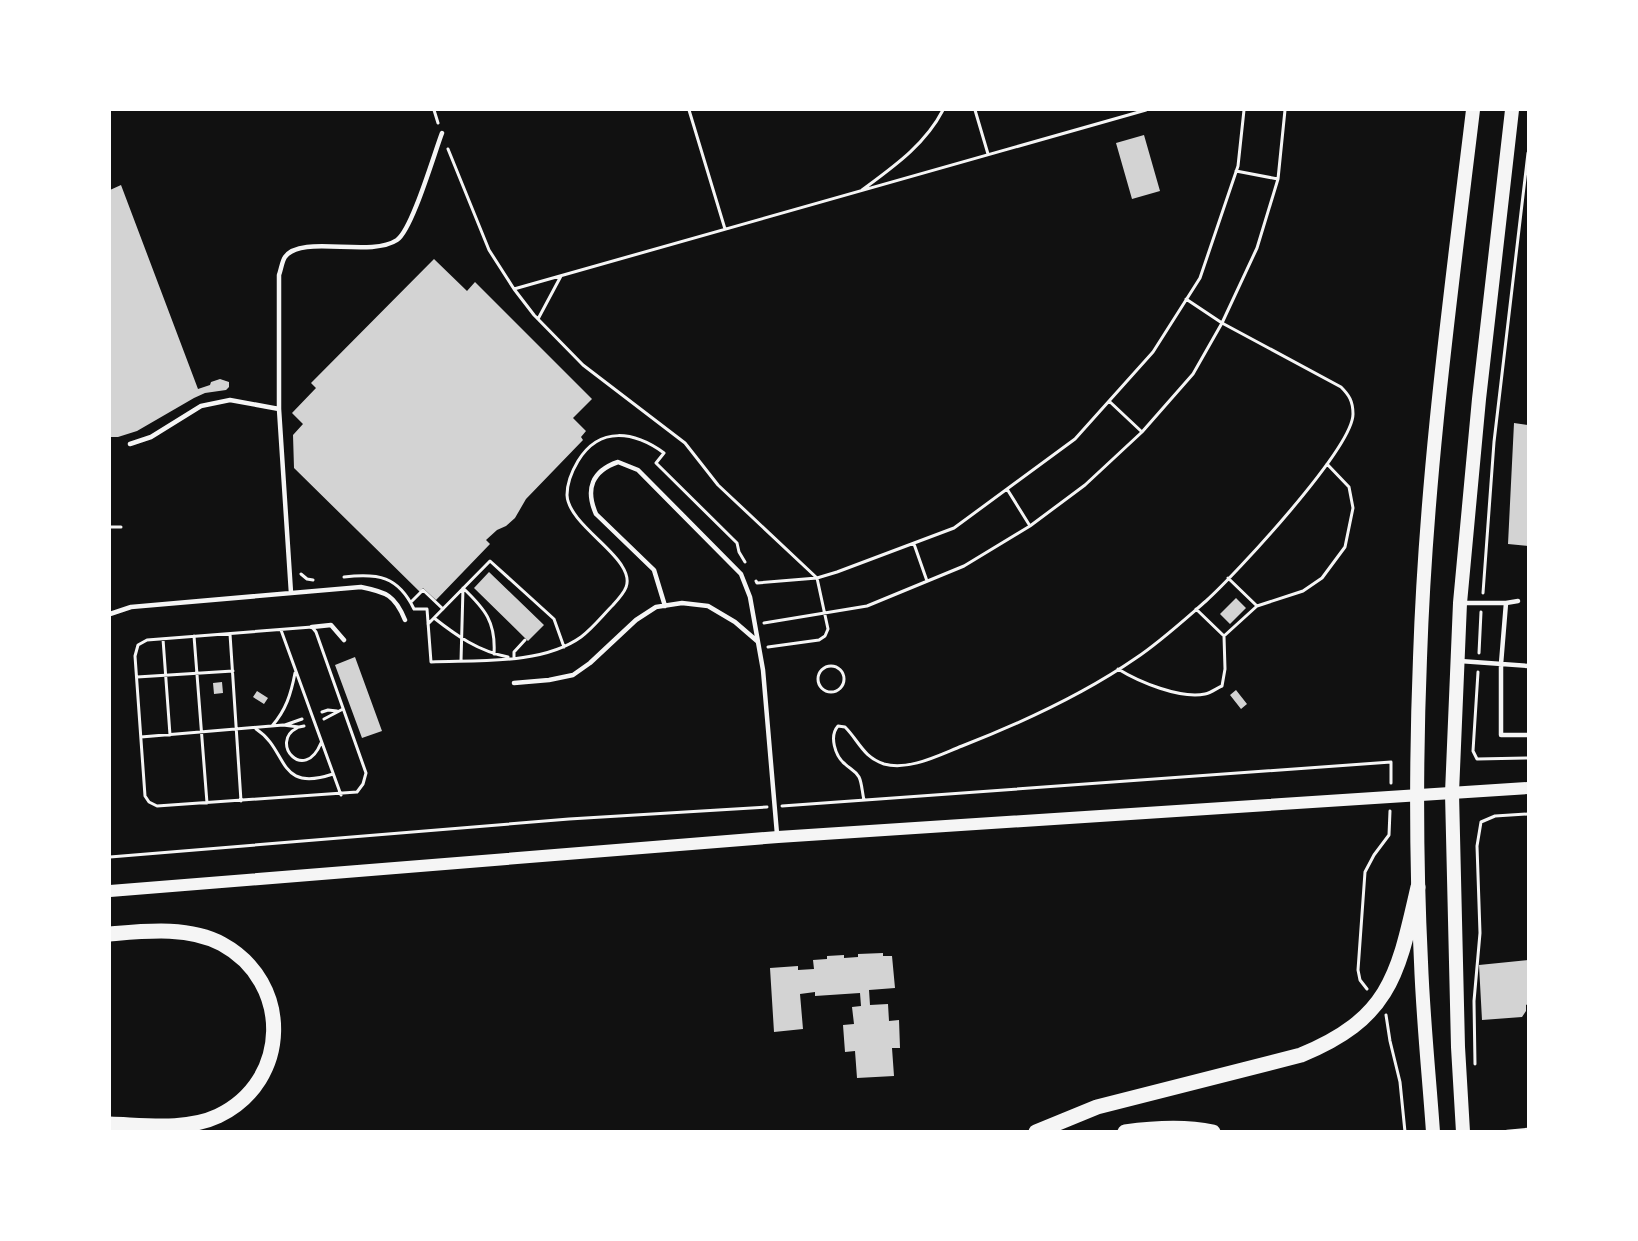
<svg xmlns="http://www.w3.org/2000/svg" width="1638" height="1241" viewBox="0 0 1638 1241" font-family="'Source Sans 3',sans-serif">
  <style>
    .building { fill: #d3d3d3 }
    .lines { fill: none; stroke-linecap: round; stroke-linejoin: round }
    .path { stroke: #f5f5f5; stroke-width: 3 }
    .service { stroke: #f5f5f5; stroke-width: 4.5 }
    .secondary { stroke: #f5f5f5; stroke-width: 12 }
    .primary { stroke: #f5f5f5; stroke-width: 14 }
    .motorway { stroke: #f5f5f5; stroke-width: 15 }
  </style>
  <rect width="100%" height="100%" fill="#111"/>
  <!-- building -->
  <path class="building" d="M 1144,135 L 1160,191 L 1132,199 L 1116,143 Z
    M 121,185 L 198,389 L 210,385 L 211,382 L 220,379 L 229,382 L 229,387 L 226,390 L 205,393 L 194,398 L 137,431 L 118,437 L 110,437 L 110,190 Z
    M 434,259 L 467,291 L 475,282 L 592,399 L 573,418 L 586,431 L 581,437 L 583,440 L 526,499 L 515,518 L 506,526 L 497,530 L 486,540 L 490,544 L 436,600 L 423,588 L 420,592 L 294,468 L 293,435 L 303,424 L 292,413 L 316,388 L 311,383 Z
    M 1514,423 L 1528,425 L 1528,546 L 1508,544 Z
    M 489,572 L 544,625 L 528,641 L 474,588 Z
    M 1236,598 L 1246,608 L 1230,624 L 1220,614 Z
    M 355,657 L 382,731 L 362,738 L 335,665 Z
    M 222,682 L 223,693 L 214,694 L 213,683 Z
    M 1236,690 L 1247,704 L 1241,709 L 1230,695 Z
    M 257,691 L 268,698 L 264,704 L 253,697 Z
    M 883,953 L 883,956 L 892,956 L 895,988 L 869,990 L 870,1005 L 888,1004 L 889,1021 L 899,1020 L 900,1048 L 892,1048 L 894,1076 L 857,1078 L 855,1051 L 845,1052 L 843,1025 L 854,1024 L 852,1007 L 861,1006 L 860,993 L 815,996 L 815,992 L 800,994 L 803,1029 L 774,1032 L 770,968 L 798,966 L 798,970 L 814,969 L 813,960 L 827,959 L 827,956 L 844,955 L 844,958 L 858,957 L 858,954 Z
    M 1528,960 L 1528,1004 L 1526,1005 L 1526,1011 L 1522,1017 L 1482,1020 L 1479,965 Z"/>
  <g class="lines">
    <!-- path -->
    <path class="path" d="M 434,110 L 438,123
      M 689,110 L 725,229
      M 975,110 L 988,154
      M 448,149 L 489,250 L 514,289 L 534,315 L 583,365 L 685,443 L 718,485 L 817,578 L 828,629 L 825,636 L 819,640 L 768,647
      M 1236,171 L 1278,179
      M 862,190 C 893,167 925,145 943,110
      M 514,289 L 1146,110
      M 538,319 L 561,276
      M 1109,401 L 1142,432
      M 1007,489 L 1030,526
      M 110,527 L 121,527
      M 914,544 L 927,581
      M 301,574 L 307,579 L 313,580
      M 344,577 C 378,573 398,576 414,609 L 427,609 L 431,662 C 478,660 542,665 581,637 C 593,628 603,615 613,605 C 625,592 633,583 622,566 C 610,545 568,520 567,495 C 567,483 572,471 578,461 C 600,425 635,432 664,453 L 656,463 L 737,543 L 739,552 L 745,562
      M 1228,578 L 1257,606
      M 756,581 L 757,583 L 817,578 L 837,572 L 954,528 L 1075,439 L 1153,352 L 1200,278 L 1238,166 L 1244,110
      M 1483,593 L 1494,442 L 1528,153
      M 411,602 L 423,590 L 443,609
      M 1196,609 L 1224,636
      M 434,618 C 457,636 478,651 508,657
      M 764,623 L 867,606 L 964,566 L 1030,526 L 1085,485 L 1142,432 L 1193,374 L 1222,323 L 1257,248 L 1278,179 L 1285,110
      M 428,624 L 490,561 L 554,619 L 564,647
      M 312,627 L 316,632 L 366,773 L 363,784 L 357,792 L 157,806 L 149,802 L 145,796 L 135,656 L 138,645 L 147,640 Z
      M 281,630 L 341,795
      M 230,634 L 241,801
      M 194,636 L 207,803
      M 163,639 L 170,735
      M 1479,653 L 1481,612
      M 514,658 L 514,652 L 525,640
      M 461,661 L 463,588 C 485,609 496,622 494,654
      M818 679a13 13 0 1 1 26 0a13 13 0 1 1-26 0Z
      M 1118,669 C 1139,682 1180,699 1205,694 C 1211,693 1217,688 1222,686 L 1225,669 L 1224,636 L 1257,606 L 1303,591 L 1322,578 L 1345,547 L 1353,508 L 1349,487 L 1327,464
      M 1478,672 L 1473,751 L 1477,759 L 1528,758
      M 137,677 L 233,671
      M 322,712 L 328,710 L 337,711
      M 324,719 L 343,709
      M 285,725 L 302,719
      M 272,726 C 286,710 291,694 295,673
      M 297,728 C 269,742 304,784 321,743
      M 256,729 C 289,750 276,793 333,774
      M 141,737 L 283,725 L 299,727 L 304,726
      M 864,800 C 862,792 862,783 859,777 C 855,770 850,769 845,764 C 835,756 829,736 838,726 L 845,727 C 859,741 863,757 884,764 C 909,771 939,755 962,746 C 1021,723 1084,694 1136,658 C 1160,642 1184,620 1206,601 C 1235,575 1353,448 1353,414 C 1353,401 1349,395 1341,387 L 1222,323 L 1186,299
      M 782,806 L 1391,762 L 1391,783
      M 110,857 L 569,819 L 767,807
      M 1367,989 L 1360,980 L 1358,970 L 1365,872 L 1374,855 L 1389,835 L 1390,811
      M 1386,1015 L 1390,1041 L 1400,1082 L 1405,1132
      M 1475,1064 L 1474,1001 L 1480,933 L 1477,846 L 1481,822 L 1495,816 L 1528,814"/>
    <!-- service -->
    <path class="service" d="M 130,444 L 151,437 L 201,406 L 230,400 L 279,409
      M 291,593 L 279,409 L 279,275 C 281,270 282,261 285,257 C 301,234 370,258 397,240 C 412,230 434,154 442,133
      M 1462,603 L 1506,603 L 1518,601
      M 1506,603 L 1501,664 L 1501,735 L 1528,735
      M 665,606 L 654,570 L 596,514 C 585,489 592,471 618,462 L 638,470 L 741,574 L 750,597 L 763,670 L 777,834
      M 110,614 L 131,607 L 361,587 C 386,592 395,595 405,620
      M 312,627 L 331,625 L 344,640
      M 1460,661 L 1528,666
      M 514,683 L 549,680 L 573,675 L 590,663 L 636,620 L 656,607 L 682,603 L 708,606 L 735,622 L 757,641
      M 1507,1132 L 1528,1130"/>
    <!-- secondary -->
    <path class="secondary" d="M 110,891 L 778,837 L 1528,788"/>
    <!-- primary -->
    <path class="primary" d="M 1433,1132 C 1429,1075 1423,1018 1421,962 C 1416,861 1416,759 1420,658 C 1426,475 1451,292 1473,110
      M 1463,1132 L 1458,1047 L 1452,793 L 1460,603 L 1479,399 L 1512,110"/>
    <!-- motorway -->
    <path class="motorway" d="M 110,934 C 145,931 189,926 222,944 C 292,982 291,1081 218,1116 C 186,1131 144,1125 110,1124
      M 1036,1132 L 1097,1107 L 1301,1055 C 1391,1018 1398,974 1418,887
      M 1125,1132 C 1154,1128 1184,1126 1213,1132"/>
  </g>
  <!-- border -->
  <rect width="1638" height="1241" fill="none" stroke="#ffffff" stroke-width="222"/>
</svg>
